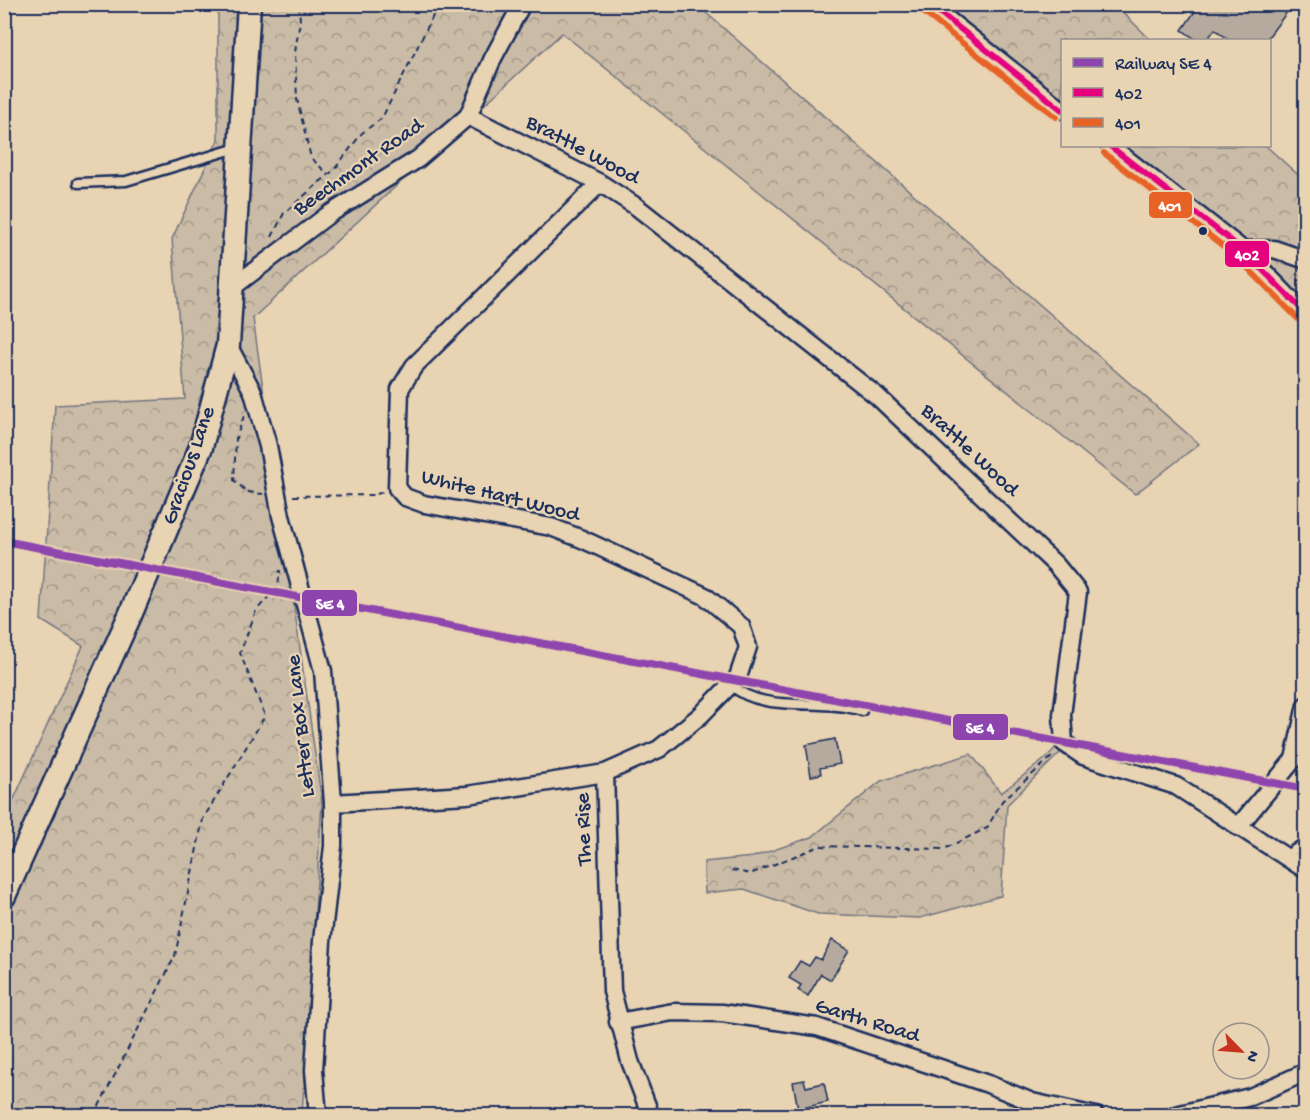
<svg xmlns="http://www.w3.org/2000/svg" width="1310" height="1120" viewBox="0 0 1310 1120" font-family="'Gochi Hand',sans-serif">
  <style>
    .forest { fill: url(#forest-crowns); stroke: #727582; stroke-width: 1.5 }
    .building { fill: #b5aa9d; stroke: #1b2f5e; stroke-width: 1.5 }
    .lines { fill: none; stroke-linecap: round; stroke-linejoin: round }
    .lane-casing { stroke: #1b2f5e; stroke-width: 13 }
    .street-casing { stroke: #1b2f5e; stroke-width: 21 }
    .secondary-casing { stroke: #1b2f5e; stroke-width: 27 }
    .path { stroke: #1b2f5e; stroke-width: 2; stroke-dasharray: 6 4.5; stroke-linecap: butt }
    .lane { stroke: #e8d3b2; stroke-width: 8 }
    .street { stroke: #e8d3b2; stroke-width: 16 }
    .secondary { stroke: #e8d3b2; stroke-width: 22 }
    .bus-1-casing { stroke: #e8d3b2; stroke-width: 10 }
    .bus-2-casing { stroke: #e8d3b2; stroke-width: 10 }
    .bus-1 { stroke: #e5007d; stroke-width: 6 }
    .bus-2 { stroke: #e76225; stroke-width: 6 }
    .rail-1-casing { stroke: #e8d3b2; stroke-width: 12 }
    .rail-1 { stroke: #8e44ad; stroke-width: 8 }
    .bus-dot { fill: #1b2f5e; stroke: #e8d3b2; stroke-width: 2 }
    .labels { text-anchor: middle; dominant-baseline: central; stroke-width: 4.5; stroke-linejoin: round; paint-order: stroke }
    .street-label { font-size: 22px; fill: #1b2f5e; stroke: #e8d3b2 }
    .line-badge { stroke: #e8d3b2; stroke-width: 2 }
    .badge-label { font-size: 16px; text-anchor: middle; font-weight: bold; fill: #fff }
  </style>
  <defs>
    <pattern id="forest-crowns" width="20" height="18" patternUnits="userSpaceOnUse" patternTransform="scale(1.5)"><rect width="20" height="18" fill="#cabba6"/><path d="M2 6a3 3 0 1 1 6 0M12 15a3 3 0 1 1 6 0" fill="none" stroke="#a3988a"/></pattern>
  </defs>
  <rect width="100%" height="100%" fill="#e8d3b2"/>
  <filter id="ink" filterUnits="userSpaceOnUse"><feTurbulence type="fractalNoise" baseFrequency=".0167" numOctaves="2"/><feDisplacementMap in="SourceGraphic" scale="12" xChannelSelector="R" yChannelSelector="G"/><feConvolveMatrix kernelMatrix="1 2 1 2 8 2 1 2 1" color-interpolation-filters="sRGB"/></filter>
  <g filter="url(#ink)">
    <!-- forest -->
    <path class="forest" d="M 218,5 L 697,5 L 1199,444 L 1135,494 L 562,33 L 253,318 L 322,803 L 302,1115 L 5,1116 L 5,819 L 83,646 L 41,620 L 55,405 L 185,399 L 172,239 L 218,140 Z
      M 946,5 L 1115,5 L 1151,40 L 1062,40 L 1062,107 Z
      M 1107,146 L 1266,146 L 1305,181 L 1305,321 Z
      M 1059,744 L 1064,749 L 1007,805 L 1001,896 L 920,918 L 818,914 L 744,889 L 705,893 L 704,862 L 753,857 L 812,837 L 881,781 L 971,754 L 1001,793 L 1045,759 Z"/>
    <!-- building -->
    <path class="building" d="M 1200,4 L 1293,4 L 1266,40 L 1229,40 L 1215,29 L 1207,40 L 1197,40 L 1182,30 Z
      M 835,739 L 840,764 L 820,768 L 821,774 L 811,776 L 806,745 Z
      M 832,940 L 849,950 L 831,980 L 821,974 L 808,996 L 798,990 L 801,985 L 789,978 L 800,961 L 809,966 L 815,957 L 821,960 Z
      M 804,1080 L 806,1087 L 824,1083 L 828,1102 L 798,1109 L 793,1082 Z"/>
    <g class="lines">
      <!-- lane casing -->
      <g class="lane-casing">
        <path id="lane" d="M 78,183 L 126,181 L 237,148
          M 731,685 C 762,714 822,698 862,711
          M 1285,856 L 1306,842"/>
      </g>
      <!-- street casing -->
      <g class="street-casing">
        <path id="street" d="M 928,4 L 1062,110
          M 468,116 L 600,183 L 637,207 L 877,396 L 1056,565 L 1078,592 L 1062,715 L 1064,743 L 1083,756 L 1176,786 L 1306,870
          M 1110,146 L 1243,250 L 1306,315
          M 1243,250 L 1274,249 L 1306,260
          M 233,287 L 328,215 L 418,159 L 468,116 L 493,58 L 522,4
          M 228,345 L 253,392 L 268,446 L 281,516 L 323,671 L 333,803 L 333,846 L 322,941 L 314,1070 L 318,1116
          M 605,773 L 612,991 L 630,1061 L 651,1116
          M 333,803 L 467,795 L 605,773 L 659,749 L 701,715 L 738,677 L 748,647 L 741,626 L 705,596 L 582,539 L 551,527 L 424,504 L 405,497 L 397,488 L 400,389 L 414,366 L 600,183
          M 1238,827 L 1294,759 L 1306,705
          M 618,1022 L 673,1012 L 722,1013 L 817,1027 L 988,1084 L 1032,1102 L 1096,1116
          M 1172,1116 L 1250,1097 L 1306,1072"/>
      </g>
      <!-- secondary casing -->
      <g class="secondary-casing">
        <path id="secondary" d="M 4,896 L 131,613 L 201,447 L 228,345 L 249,4"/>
      </g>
      <!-- path -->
      <path class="path" d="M 299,4 L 300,21 L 295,52 L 297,99 L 311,158 L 329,175
        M 272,237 L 284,213 L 334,170 L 362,133 L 382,118 L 439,4
        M 244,416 L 236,438 L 234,480 L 247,492 L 263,494
        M 293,496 L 374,495 L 383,492
        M 732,870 L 750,874 L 820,846 L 944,849 L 987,828 L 1002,801 L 1054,755
        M 94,1116 L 175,956 L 203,819 L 265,716 L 240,653 L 256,611 L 278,586 L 280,570"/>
      <!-- lane -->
      <use href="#lane" class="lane"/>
      <!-- street -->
      <use href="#street" class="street"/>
      <!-- secondary -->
      <use href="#secondary" class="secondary"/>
      <!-- bus-1 casing -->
      <g class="bus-1-casing">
        <path id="bus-1" d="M 929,4 L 1062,110
          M 1110,146 L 1243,250 L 1306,314"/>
      </g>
      <!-- bus-2 casing -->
      <g class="bus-2-casing">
        <path id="bus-2" d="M 922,11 L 1056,117
          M 1104,153 L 1237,257 L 1300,321"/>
      </g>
      <!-- bus-1 -->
      <use href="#bus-1" class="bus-1"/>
      <!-- bus-2 -->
      <use href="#bus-2" class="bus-2"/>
      <!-- rail-1 casing -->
      <g class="rail-1-casing">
        <path id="rail-1" d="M 4,541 L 1306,789"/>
      </g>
      <!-- rail-1 -->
      <use href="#rail-1" class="rail-1"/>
    </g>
  </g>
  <!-- markers -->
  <circle class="bus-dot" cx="1203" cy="231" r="5"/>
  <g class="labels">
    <!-- street labels -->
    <g class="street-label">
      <text transform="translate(582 151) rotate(28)">Brattle Wood</text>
      <text transform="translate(359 168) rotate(-35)">Beechmont Road</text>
      <text transform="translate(969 451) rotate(43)">Brattle Wood</text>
      <text transform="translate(190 466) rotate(-71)">Gracious Lane</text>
      <text transform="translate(500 497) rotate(14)">White Hart Wood</text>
      <text transform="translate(302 726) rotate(-96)">Letter Box Lane</text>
      <text transform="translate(585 829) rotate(-92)">The Rise</text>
      <text transform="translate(867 1022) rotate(17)">Garth Road</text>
    </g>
  </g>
  <g class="line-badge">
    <rect x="1148" y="191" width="45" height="28" rx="6" fill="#e76225"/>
    <rect x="1224" y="240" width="46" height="28" rx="6" fill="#e5007d"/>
    <rect x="301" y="589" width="57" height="28" rx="6" fill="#8e44ad"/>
    <rect x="952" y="713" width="57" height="28" rx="6" fill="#8e44ad"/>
  </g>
  <g class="badge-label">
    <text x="1170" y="211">401</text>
    <text x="1247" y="260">402</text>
    <text x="330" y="609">SE 4</text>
    <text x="980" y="733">SE 4</text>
  </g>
  <!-- margin -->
  <rect width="1310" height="1120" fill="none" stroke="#e8d3b2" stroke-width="24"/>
  <rect x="12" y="12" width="1286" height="1096" fill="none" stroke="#1b2f5e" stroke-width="2" filter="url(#ink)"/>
  <!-- legend -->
  <rect x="1061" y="39" width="210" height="108" fill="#e8d3b2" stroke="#969190" stroke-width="1.5"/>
  <rect x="1073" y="58" width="30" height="9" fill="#8e44ad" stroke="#969190" stroke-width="1.5"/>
  <text x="1115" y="69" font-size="18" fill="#1b2f5e">Railway SE 4</text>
  <rect x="1073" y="88" width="30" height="9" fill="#e5007d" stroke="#969190" stroke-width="1.5"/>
  <text x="1115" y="99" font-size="18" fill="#1b2f5e">402</text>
  <rect x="1073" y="118" width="30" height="9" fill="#e76225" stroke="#969190" stroke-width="1.5"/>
  <text x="1115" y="129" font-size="18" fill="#1b2f5e">401</text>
  <!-- north arrow -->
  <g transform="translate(1241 1051) rotate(115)"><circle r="28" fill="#e8d3b2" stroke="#969190" stroke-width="1.5"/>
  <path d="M0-4.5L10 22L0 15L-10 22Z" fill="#c8321e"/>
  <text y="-9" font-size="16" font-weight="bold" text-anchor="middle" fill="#1b2f5e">N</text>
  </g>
</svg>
